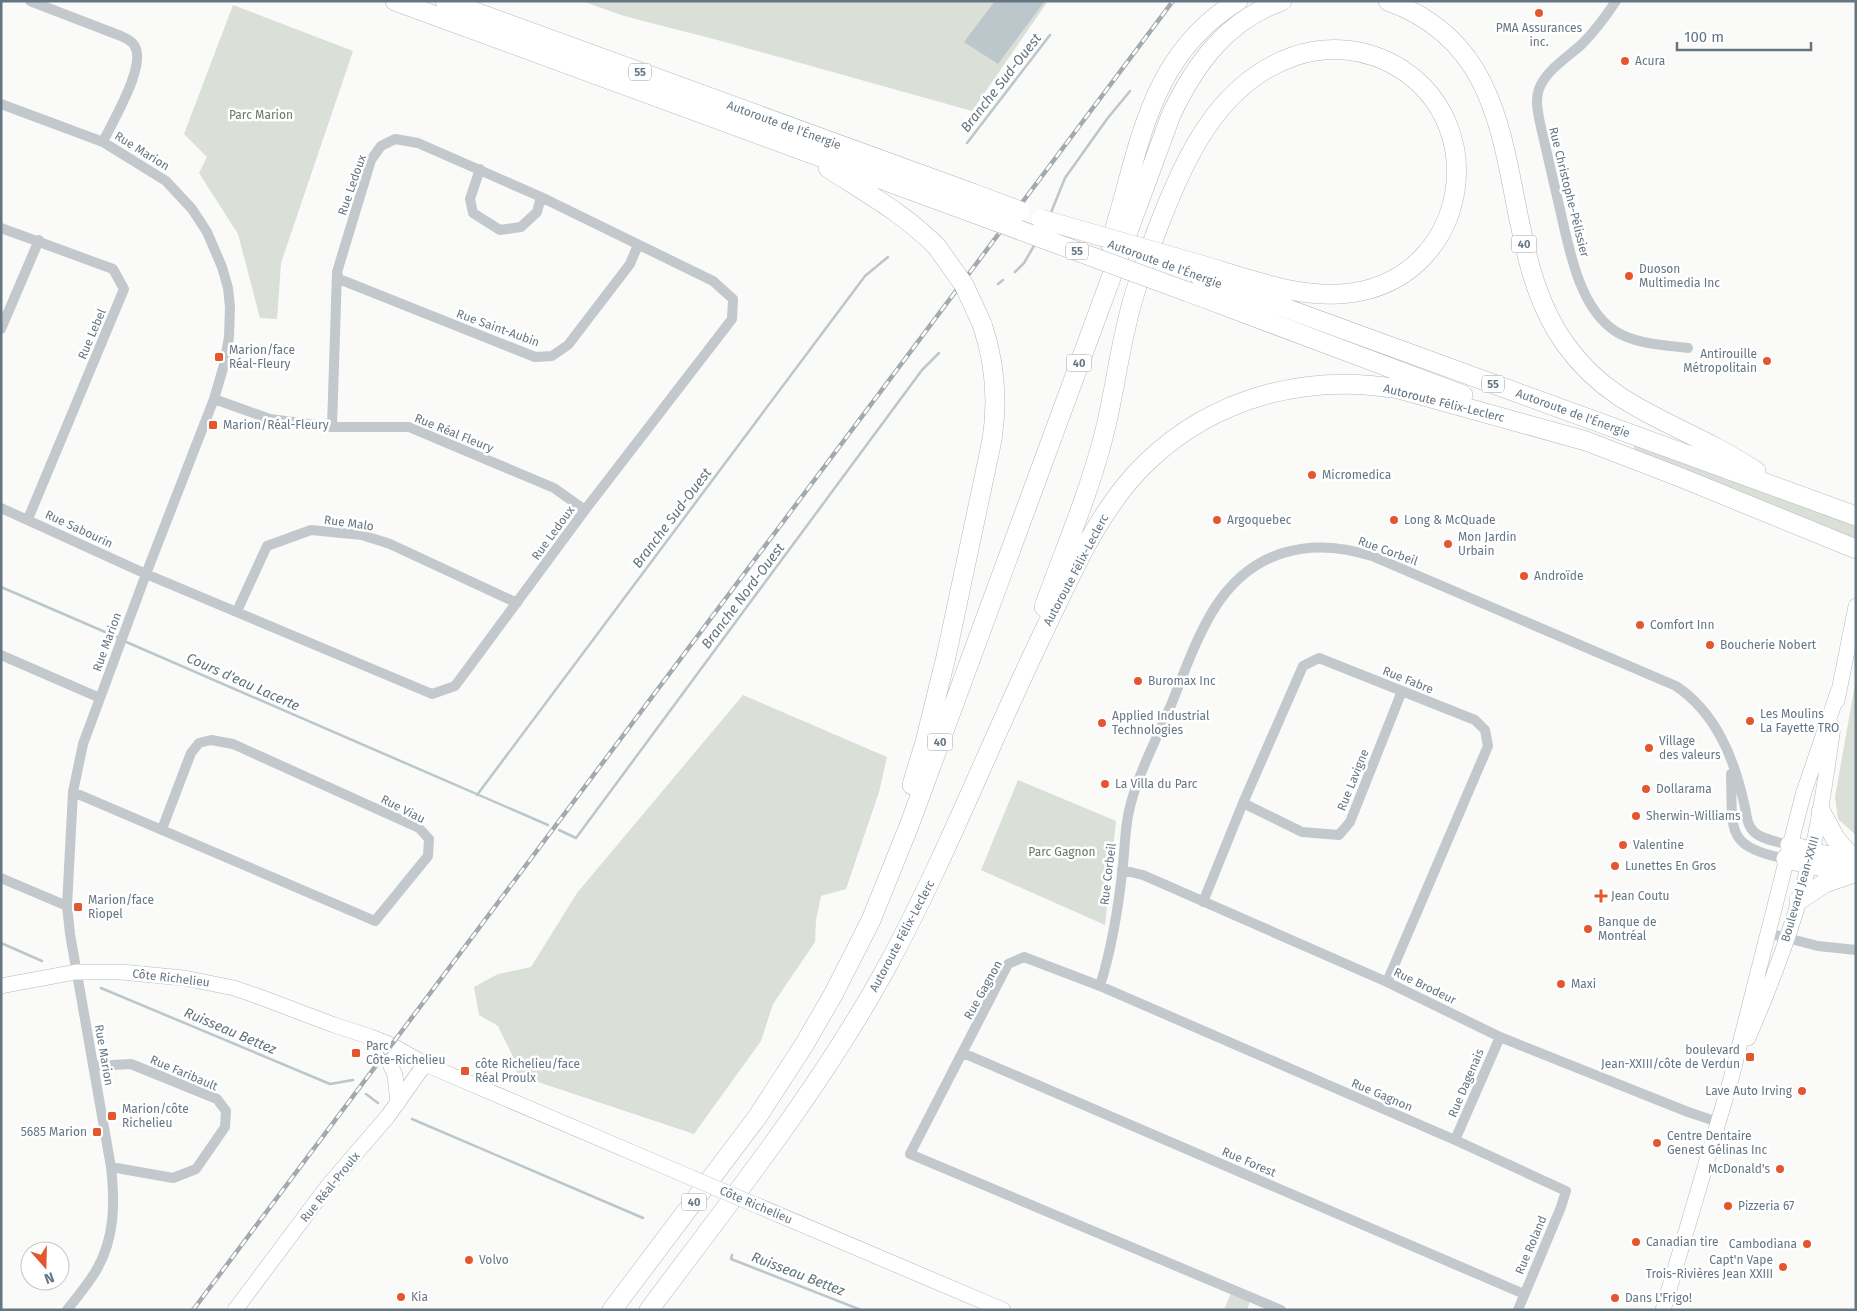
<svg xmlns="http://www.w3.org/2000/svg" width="1857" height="1311" viewBox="0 0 1857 1311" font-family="'Fira Sans',sans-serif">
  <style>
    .green { fill: #dadfd7 }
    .water { fill: #bbc7cb }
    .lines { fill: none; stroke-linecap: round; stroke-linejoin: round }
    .stream { stroke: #bbc7cb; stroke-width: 2.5 }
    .secondary-casing { stroke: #b3babf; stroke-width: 16 }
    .highway-casing { stroke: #b4b9bd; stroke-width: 20 }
    .street { stroke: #c3c8cc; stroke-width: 10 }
    .secondary { stroke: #fff; stroke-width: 15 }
    .highway { stroke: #fff; stroke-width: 19 }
    .rail-casing { stroke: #a2aab0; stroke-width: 4.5 }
    .rail { stroke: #fff; stroke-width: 2.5; stroke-dasharray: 8; stroke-linecap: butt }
    .secondary-bridge-casing { stroke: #b3babf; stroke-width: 16; stroke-linecap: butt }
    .highway-bridge-casing { stroke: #b4b9bd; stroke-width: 20; stroke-linecap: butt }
    .secondary-bridge { stroke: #fff; stroke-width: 15 }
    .highway-bridge { stroke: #fff; stroke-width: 19 }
    .poi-dot { fill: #e4572e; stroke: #fff; stroke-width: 2 }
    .labels { text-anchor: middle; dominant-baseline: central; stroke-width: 5; stroke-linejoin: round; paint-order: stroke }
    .shield { fill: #fff; stroke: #939fa8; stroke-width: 1 }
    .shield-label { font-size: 11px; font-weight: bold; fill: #657683 }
    .poi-label { font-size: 12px; fill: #657683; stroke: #fff; text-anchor: start }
    .park-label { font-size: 12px; fill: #687a64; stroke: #fff }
    .street-label { font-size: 12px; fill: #657683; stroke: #fff }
    .water-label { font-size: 14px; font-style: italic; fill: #60757c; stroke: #fff }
  </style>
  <rect width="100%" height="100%" fill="#fafaf8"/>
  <!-- green -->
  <path class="green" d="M 582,1 L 1048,1 L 972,111 L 725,42 L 624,16 Z
    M 233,5 L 353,51 L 281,263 L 277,319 L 260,318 L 238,234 L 199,173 L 207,157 L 184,134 Z
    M 1634,442 L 1856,524 L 1856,538 L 1634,449 Z
    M 1856,679 L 1856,835 L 1838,819 L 1835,797 Z
    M 743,695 L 887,757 L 879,792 L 846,889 L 821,896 L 816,920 L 815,942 L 773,1004 L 761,1041 L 694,1134 L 517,1075 L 515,1061 L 498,1026 L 479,1015 L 474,987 L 498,974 L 531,967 L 577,893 Z
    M 1018,780 L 1116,821 L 1105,925 L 981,870 Z
    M 1231,1293 L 1250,1301 L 1247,1310 L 1224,1310 Z"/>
  <!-- water -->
  <path class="water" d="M 995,1 L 1045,1 L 998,64 L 964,42 Z"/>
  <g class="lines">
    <!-- stream -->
    <path class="stream" d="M 967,143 L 1050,35
      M 1050,215 L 1065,178 L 1107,119 L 1130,91
      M 1015,272 L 1024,263 L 1035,244
      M 998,284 L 1003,280
      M 1,587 L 119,638
      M 124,641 L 548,825
      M 477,795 L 865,276 L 888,257
      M 559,830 L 576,838 L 922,370 L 939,353
      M 1,943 L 42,961
      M 101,988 L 330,1084 L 353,1080
      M 366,1094 L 378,1103
      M 412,1119 L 643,1218
      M 732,1255 L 731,1259 L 861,1310"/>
    <!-- secondary casing -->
    <g class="secondary-casing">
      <path id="secondary" d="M 1837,701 L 1856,606
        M 1,986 L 76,972 L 121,972 L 184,978 L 234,988 L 260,997 L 334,1025 L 371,1037 L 391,1045 L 425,1064 L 685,1175
        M 1748,1038 C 1774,978 1798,915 1812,851 C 1822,810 1827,768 1833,727
        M 385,1053 L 395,1075 L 398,1103
        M 756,1205 L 1003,1310
        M 235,1310 L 327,1187 L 388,1116 L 425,1064
        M 1663,1310 L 1731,1079 L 1803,795 L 1838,692"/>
    </g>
    <!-- highway casing -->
    <g class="highway-casing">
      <path id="highway" d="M 395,1 L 965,210
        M 445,1 L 972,193
        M 1388,1 C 1544,57 1486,235 1566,345 C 1606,401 1659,417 1717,448 C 1730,455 1743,463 1756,471
        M 828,168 C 866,193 905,214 937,247
        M 1110,244 C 1140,151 1146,57 1238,1
        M 1200,277 L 1856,516
        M 1188,292 L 1463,395
        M 1044,607 C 1064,551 1088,496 1103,438 C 1113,401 1117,364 1126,327 C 1133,294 1145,262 1157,230 C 1183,161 1217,84 1292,57 C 1328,44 1368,48 1401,69 C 1491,127 1467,268 1362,291 C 1307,303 1250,279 1198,264
        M 912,785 L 925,742 L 946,657 L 992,440 C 998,401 995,362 982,324
        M 1821,812 L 1835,838 L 1854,860
        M 1790,845 L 1818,854 L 1856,860
        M 1786,859 L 1856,874
        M 1799,900 L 1825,883 L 1851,874
        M 612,1310 L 758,1116 L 804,1045 L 834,993 L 871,920 L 909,826 L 1171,115 C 1195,64 1227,20 1282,1
        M 649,1310 C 731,1200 817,1093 884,972 C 945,861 990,742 1045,629 C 1073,571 1100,507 1147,462 C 1215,397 1307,373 1399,389 L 1586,441 L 1682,478 L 1856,549"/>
    </g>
    <!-- street -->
    <path class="street" d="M 30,1 L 121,36 C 125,38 132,41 134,45 C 148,64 112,122 103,142
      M 1616,1 C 1606,16 1595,31 1582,44 C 1568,57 1546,70 1539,89 C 1535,100 1538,112 1540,123 C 1546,149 1552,175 1558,201 C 1568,242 1577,306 1615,331 C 1635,344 1664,345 1688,348
      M 1,104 L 103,142 L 166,181 L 192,209 L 207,232 L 222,267 L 228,288 L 230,307 L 229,337 L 224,365 L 214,399 L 146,574 L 83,744 L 73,792 L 67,906 L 70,934 L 111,1167 C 115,1202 115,1237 97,1269 C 89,1283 77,1297 67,1310
      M 480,169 L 470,199 L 473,213 L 500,230 L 521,227 L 537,212 L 541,197
      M 1,228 L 113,269 L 124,289 L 28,519
      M 337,272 L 339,279 L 535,357 L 552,356 L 568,345 L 630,264 L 638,245
      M 1,329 L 39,240
      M 214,399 L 270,419 L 332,427 L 409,427 L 554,488 L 585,510
      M 1,508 L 146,574 L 432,694 L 455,686 L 585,510 L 732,319 L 733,299 L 713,281 L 541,197 L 418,143 L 395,139 L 381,146 L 371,160 L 337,272 L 332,427
      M 237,611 L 267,546 L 311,530 L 362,535 L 390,544 L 517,603
      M 1,655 L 100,698
      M 1731,774 C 1733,831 1724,846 1786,859
      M 73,792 L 375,921 L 428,856 L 429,839 L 419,828 L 233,744 L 211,740 L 199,743 L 191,753 L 162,829
      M 1243,803 L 1302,832 L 1339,835 L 1350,822 L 1402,691
      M 1122,870 L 1143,875 L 1387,982 L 1500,1037 L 1688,1112 L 1718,1122
      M 1,878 L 67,906
      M 1203,902 L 1243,803 L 1303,666 L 1319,658 L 1475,720 L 1485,730 L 1488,746 L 1387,982
      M 1768,933 L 1818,946 L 1856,950
      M 1100,986 C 1112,947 1119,904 1123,864 C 1125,846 1125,828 1129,811 C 1136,778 1157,738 1171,705 C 1184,673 1196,638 1214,609 C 1251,550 1309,536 1372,556 L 1676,686 C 1716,713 1734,758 1744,803 C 1747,814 1746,824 1754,832 C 1763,840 1779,842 1790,845
      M 963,1053 L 1524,1294
      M 93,1066 L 131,1064 L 217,1099 L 226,1111 L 225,1127 L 196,1169 L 173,1178 L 111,1167
      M 1455,1140 L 1500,1037
      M 1281,1310 L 910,1154 L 1008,964 L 1024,957 L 1100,986 L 1455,1140 L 1566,1191 L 1561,1207 L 1518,1310"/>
    <!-- secondary -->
    <use href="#secondary" class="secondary"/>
    <!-- highway -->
    <use href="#highway" class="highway"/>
    <!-- rail casing -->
    <g class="rail-casing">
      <path id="rail" d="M 193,1310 L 1173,1"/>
    </g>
    <!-- rail -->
    <use href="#rail" class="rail"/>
    <!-- secondary-bridge casing -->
    <g class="secondary-bridge-casing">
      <path id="secondary-bridge" d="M 685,1175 L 756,1205"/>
    </g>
    <!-- highway-bridge casing -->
    <g class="highway-bridge-casing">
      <path id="highway-bridge" d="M 972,193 L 1020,211
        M 965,210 L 1188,292
        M 1041,219 L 1198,264
        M 937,247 L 964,285 L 982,324"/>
    </g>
    <!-- secondary-bridge -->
    <use href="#secondary-bridge" class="secondary-bridge"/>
    <!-- highway-bridge -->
    <use href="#highway-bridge" class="highway-bridge"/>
  </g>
  <!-- markers -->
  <g class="poi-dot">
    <circle cx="1539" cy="13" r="5"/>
    <circle cx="1625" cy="61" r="5"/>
    <circle cx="1629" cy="276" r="5"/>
    <rect x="214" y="352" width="10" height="10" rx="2.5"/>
    <circle cx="1767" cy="361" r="5"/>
    <rect x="208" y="420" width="10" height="10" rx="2.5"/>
    <circle cx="1312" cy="475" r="5"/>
    <circle cx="1217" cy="520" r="5"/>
    <circle cx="1394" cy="520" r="5"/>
    <circle cx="1448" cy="544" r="5"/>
    <circle cx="1524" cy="576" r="5"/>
    <circle cx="1640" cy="625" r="5"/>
    <circle cx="1710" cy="645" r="5"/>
    <circle cx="1138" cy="681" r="5"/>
    <circle cx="1750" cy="721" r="5"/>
    <circle cx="1102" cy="723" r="5"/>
    <circle cx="1649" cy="748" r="5"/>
    <circle cx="1105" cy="784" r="5"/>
    <circle cx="1646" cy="789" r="5"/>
    <circle cx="1636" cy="816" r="5"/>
    <circle cx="1623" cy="845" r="5"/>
    <circle cx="1615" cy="866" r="5"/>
    <path d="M1598.5 888.5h5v5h5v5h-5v5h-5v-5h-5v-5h5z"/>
    <rect x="73" y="902" width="10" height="10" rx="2.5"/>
    <circle cx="1588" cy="929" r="5"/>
    <circle cx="1561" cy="984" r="5"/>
    <rect x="351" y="1048" width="10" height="10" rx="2.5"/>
    <rect x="1745" y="1052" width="10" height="10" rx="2.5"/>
    <rect x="460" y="1066" width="10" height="10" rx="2.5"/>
    <circle cx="1802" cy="1091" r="5"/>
    <rect x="107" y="1111" width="10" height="10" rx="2.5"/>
    <rect x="92" y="1127" width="10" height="10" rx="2.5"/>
    <circle cx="1657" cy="1143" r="5"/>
    <circle cx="1780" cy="1169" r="5"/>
    <circle cx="1728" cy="1206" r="5"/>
    <circle cx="1636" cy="1242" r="5"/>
    <circle cx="1807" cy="1244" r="5"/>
    <circle cx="469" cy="1260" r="5"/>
    <circle cx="1783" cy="1267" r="5"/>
    <circle cx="401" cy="1297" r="5"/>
    <circle cx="1615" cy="1298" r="5"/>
  </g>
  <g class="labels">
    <!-- shield labels -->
    <g class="shield">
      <rect x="629" y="63.5" width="22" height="17" rx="4"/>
      <rect x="1511.5" y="235.5" width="25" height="17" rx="4"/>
      <rect x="1066" y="242.5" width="22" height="17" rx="4"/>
      <rect x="1066.5" y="354.5" width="25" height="17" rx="4"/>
      <rect x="1482" y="375.5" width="22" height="17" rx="4"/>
      <rect x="927.5" y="733.5" width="25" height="17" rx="4"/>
      <rect x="681.5" y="1193.5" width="25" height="17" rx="4"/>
    </g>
    <g class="shield-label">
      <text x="640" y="72">55</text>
      <text x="1524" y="244">40</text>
      <text x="1077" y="251">55</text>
      <text x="1079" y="363">40</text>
      <text x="1493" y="384">55</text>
      <text x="940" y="742">40</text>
      <text x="694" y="1202">40</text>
    </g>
    <!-- poi labels -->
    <g class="poi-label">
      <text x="1539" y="28" text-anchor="middle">PMA Assurances<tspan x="1539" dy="14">inc.</tspan></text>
      <text x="1635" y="61">Acura</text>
      <text x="1639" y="269">Duoson<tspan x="1639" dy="14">Multimedia Inc</tspan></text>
      <text x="229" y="350">Marion/face<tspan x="229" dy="14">Réal-Fleury</tspan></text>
      <text x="1757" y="354" text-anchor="end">Antirouille<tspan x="1757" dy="14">Métropolitain</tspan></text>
      <text x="223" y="425">Marion/Réal-Fleury</text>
      <text x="1322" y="475">Micromedica</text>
      <text x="1227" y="520">Argoquebec</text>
      <text x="1404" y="520">Long &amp; McQuade</text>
      <text x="1458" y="537">Mon Jardin<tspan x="1458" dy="14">Urbain</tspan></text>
      <text x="1534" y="576">Androïde</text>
      <text x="1650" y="625">Comfort Inn</text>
      <text x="1720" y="645">Boucherie Nobert</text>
      <text x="1148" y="681">Buromax Inc</text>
      <text x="1760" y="714">Les Moulins<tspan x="1760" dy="14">La Fayette TRO</tspan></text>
      <text x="1112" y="716">Applied Industrial<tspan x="1112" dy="14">Technologies</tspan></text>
      <text x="1659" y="741">Village<tspan x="1659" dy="14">des valeurs</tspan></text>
      <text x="1115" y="784">La Villa du Parc</text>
      <text x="1656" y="789">Dollarama</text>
      <text x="1646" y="816">Sherwin-Williams</text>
      <text x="1633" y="845">Valentine</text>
      <text x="1625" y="866">Lunettes En Gros</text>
      <text x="1611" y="896">Jean Coutu</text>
      <text x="88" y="900">Marion/face<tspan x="88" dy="14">Riopel</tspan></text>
      <text x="1598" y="922">Banque de<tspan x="1598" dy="14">Montréal</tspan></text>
      <text x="1571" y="984">Maxi</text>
      <text x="366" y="1046">Parc<tspan x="366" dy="14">Côte-Richelieu</tspan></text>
      <text x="1740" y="1050" text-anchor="end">boulevard<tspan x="1740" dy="14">Jean-XXIII/côte de Verdun</tspan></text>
      <text x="475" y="1064">côte Richelieu/face<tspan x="475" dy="14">Réal Proulx</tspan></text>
      <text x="1792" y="1091" text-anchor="end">Lave Auto Irving</text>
      <text x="122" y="1109">Marion/côte<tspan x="122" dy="14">Richelieu</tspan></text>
      <text x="87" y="1132" text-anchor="end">5685 Marion</text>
      <text x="1667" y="1136">Centre Dentaire<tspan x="1667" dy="14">Genest Gélinas Inc</tspan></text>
      <text x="1770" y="1169" text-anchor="end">McDonald's</text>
      <text x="1738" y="1206">Pizzeria 67</text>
      <text x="1646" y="1242">Canadian tire</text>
      <text x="1797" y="1244" text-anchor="end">Cambodiana</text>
      <text x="479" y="1260">Volvo</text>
      <text x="1773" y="1260" text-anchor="end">Capt'n Vape<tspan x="1773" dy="14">Trois-Rivières Jean XXIII</tspan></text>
      <text x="411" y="1297">Kia</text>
      <text x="1625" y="1298">Dans L'Frigo!</text>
    </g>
    <!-- park labels -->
    <g class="park-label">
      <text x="261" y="115">Parc Marion</text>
      <text x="1062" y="852">Parc Gagnon</text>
    </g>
    <!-- street labels -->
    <g class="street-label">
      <text transform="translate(784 125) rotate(20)">Autoroute de l'Énergie</text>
      <text transform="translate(142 151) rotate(32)">Rue Marion</text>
      <text transform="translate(352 185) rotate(-71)">Rue Ledoux</text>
      <text transform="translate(1569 192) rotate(76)">Rue Christophe-Pélissier</text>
      <text transform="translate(1165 264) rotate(20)">Autoroute de l'Énergie</text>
      <text transform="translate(498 328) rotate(20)">Rue Saint-Aubin</text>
      <text transform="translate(92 334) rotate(-67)">Rue Lebel</text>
      <text transform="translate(1444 403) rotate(14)">Autoroute Félix-Leclerc</text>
      <text transform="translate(1573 413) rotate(20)">Autoroute de l'Énergie</text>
      <text transform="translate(454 433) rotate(22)">Rue Réal Fleury</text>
      <text transform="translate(349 523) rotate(8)">Rue Malo</text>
      <text transform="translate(79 529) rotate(25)">Rue Sabourin</text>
      <text transform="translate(553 533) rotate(-54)">Rue Ledoux</text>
      <text transform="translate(1388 551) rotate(20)">Rue Corbeil</text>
      <text transform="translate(1076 570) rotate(-62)">Autoroute Félix-Leclerc</text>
      <text transform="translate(107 642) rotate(-70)">Rue Marion</text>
      <text transform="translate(1408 680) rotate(22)">Rue Fabre</text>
      <text transform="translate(1353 780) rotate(-68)">Rue Lavigne</text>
      <text transform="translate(403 809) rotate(27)">Rue Viau</text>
      <text transform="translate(1108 874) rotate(-83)">Rue Corbeil</text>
      <text transform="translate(1800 889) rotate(-74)">Boulevard Jean-XXIII</text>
      <text transform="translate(902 936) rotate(-62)">Autoroute Félix-Leclerc</text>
      <text transform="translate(171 978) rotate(7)">Côte Richelieu</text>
      <text transform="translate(1425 986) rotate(26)">Rue Brodeur</text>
      <text transform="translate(983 990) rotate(-61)">Rue Gagnon</text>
      <text transform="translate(104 1055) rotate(80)">Rue Marion</text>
      <text transform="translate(184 1073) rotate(23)">Rue Faribault</text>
      <text transform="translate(1466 1083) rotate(-67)">Rue Dagenais</text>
      <text transform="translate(1382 1095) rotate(23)">Rue Gagnon</text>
      <text transform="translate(1249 1162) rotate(23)">Rue Forest</text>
      <text transform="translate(330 1187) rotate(-51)">Rue Réal-Proulx</text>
      <text transform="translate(756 1205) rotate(23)">Côte Richelieu</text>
      <text transform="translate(1531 1245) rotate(-67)">Rue Roland</text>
    </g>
    <!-- water labels -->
    <g class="water-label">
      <text transform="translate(1001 83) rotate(-52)">Branche Sud-Ouest</text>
      <text transform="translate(672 518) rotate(-53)">Branche Sud-Ouest</text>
      <text transform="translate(743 596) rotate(-53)">Branche Nord-Ouest</text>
      <text transform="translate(243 682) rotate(24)">Cours d'eau Lacerte</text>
      <text transform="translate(230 1031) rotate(23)">Ruisseau Bettez</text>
      <text transform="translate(798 1274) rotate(21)">Ruisseau Bettez</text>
    </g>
  </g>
  <!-- border -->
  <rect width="1857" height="1311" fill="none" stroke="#657683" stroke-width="5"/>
  <!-- north arrow -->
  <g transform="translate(45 1266) rotate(160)"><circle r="24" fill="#ffffff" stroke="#c1c8cd"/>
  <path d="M0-4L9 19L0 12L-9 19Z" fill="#e4572e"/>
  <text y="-8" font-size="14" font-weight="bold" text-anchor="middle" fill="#657683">N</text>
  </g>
  <!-- scale -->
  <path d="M1677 42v8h134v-8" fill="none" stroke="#657683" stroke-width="2.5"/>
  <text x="1684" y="42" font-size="15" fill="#657683" stroke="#ffffff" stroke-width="4" paint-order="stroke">100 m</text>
</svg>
